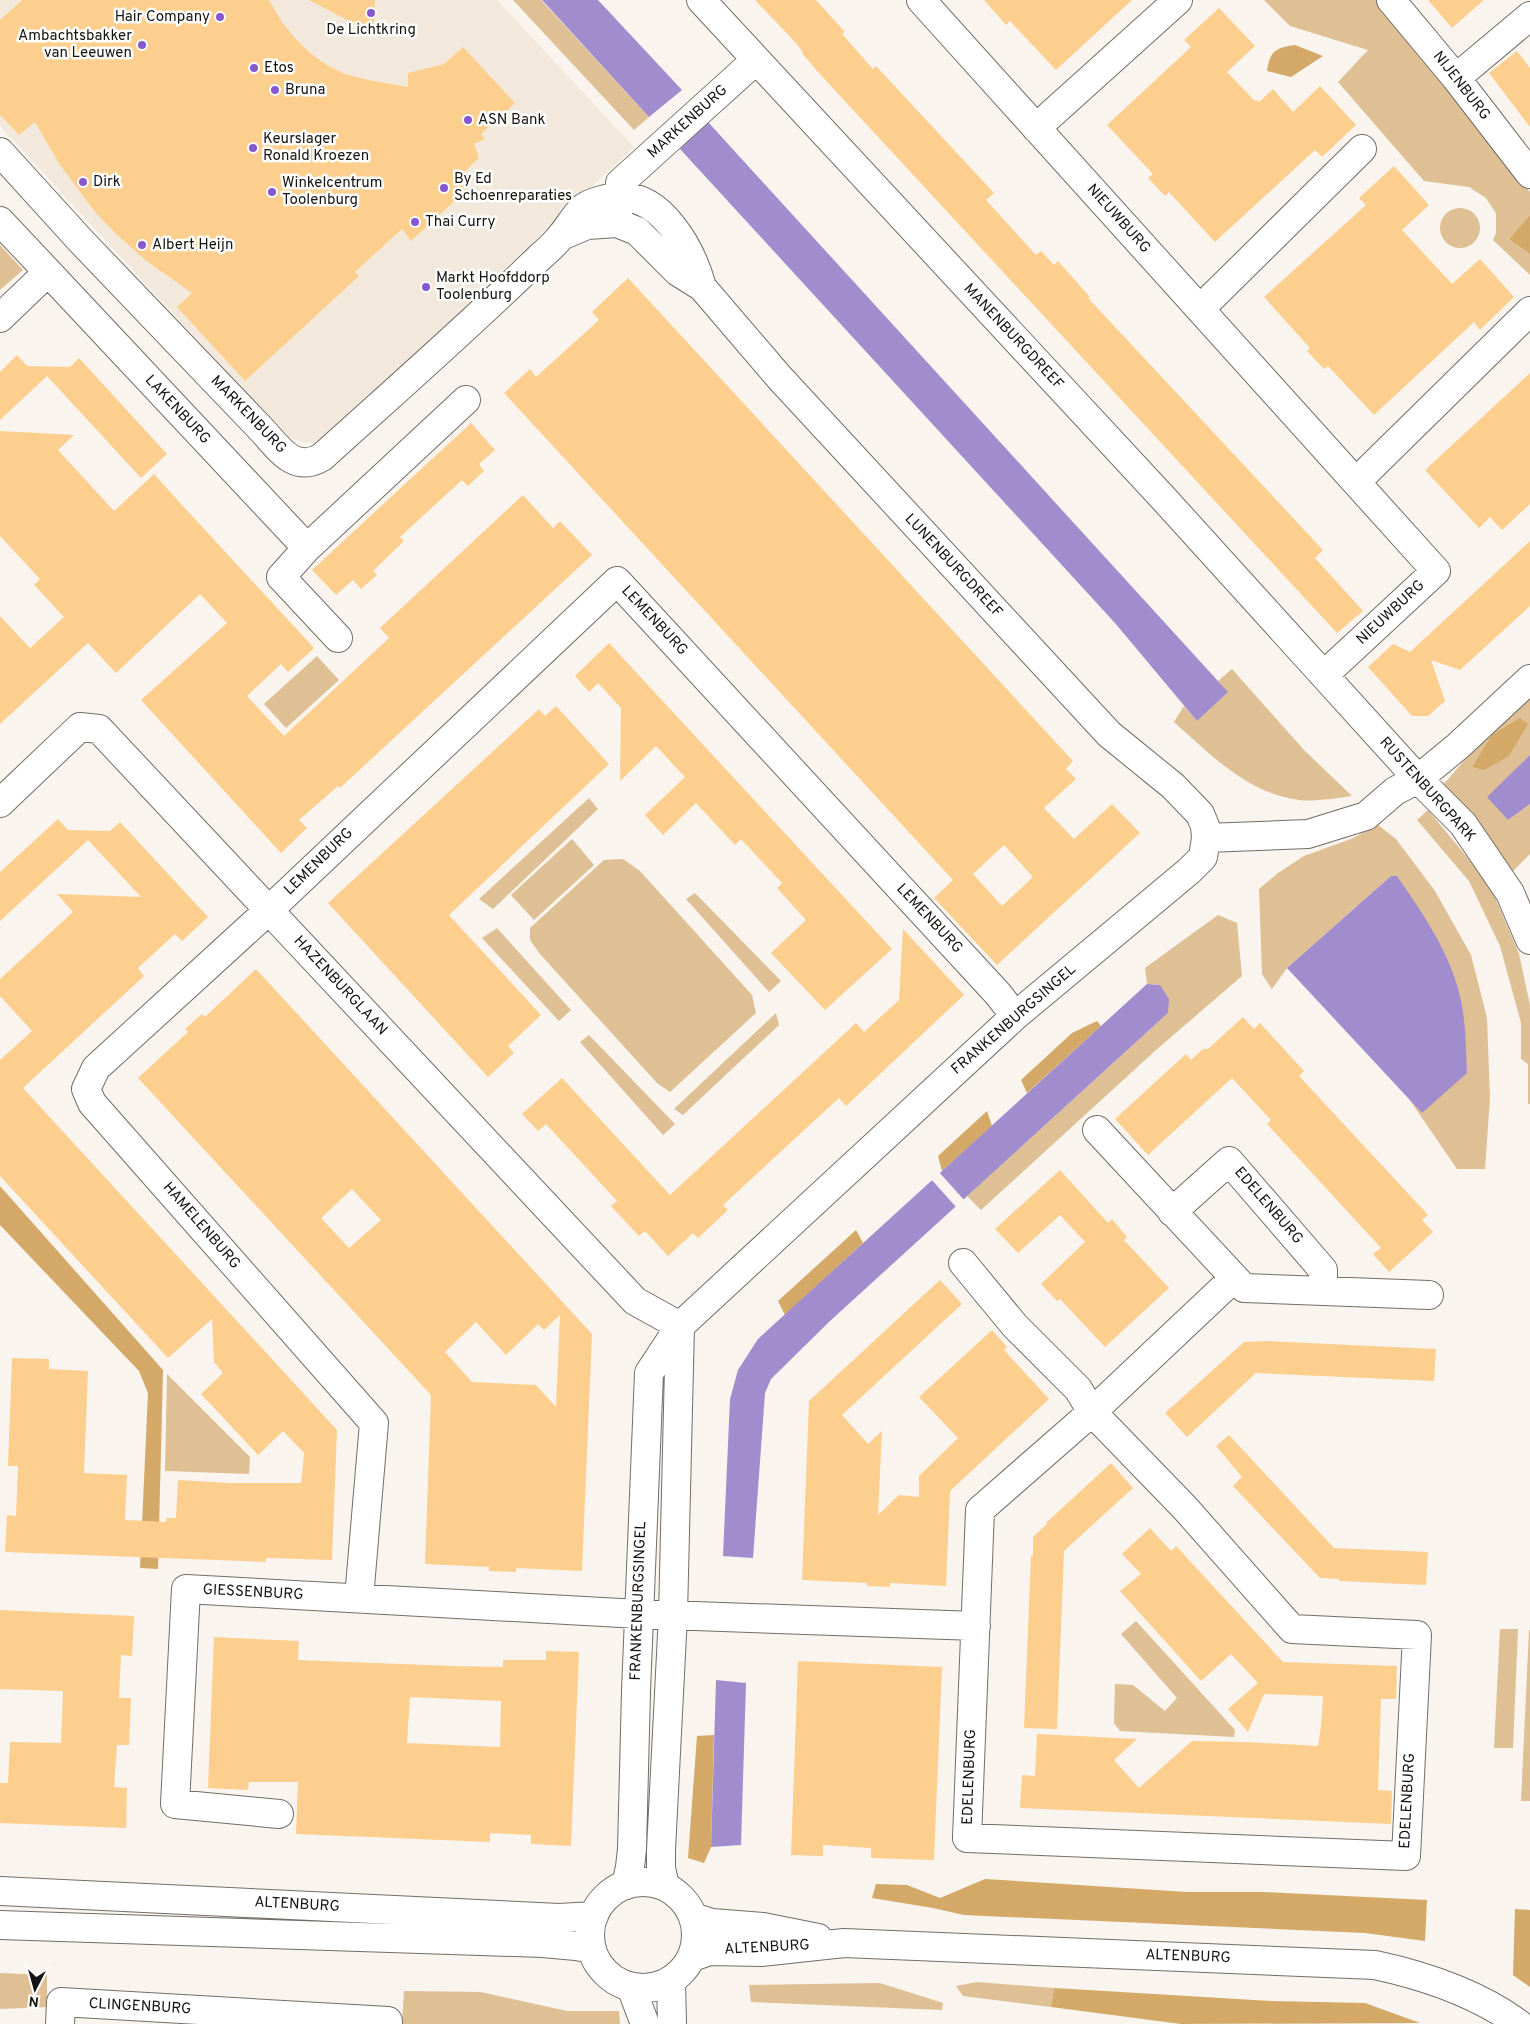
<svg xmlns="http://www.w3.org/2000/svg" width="1530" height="2024" viewBox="0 0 1530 2024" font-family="Overpass,sans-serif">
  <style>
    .built { fill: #f2e9dc }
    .green { fill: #dec094 }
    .forest { fill: #d4a968 }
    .water { fill: #a18ccd }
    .pier { fill: #f9f4ed }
    .building { fill: #fdcf8e; fill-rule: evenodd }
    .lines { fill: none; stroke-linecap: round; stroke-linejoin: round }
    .minor-casing { stroke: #726d68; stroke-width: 30 }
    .major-casing { stroke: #726d68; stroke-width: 30 }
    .minor { stroke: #fff; stroke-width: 28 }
    .major { stroke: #fff; stroke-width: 28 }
    .poi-dot { fill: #8757d0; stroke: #fff; stroke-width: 2 }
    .labels { text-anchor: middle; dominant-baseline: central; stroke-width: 5; stroke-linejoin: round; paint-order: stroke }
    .poi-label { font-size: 15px; fill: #161412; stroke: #fff; text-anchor: start }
    .street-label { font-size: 15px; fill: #161412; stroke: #fff }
  </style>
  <rect width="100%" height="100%" fill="#f9f4ed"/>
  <!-- built -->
  <path class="built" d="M 0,0 L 497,0 L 634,147 L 323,440 L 305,443 L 286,436 L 0,126 Z"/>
  <!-- green -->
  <path class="green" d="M 513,0 L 541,0 L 649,117 L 634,130 Z
    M 1264,0 L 1382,0 L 1438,64 L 1530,192 L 1530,215 L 1509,239 L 1530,254 L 1530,275 L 1493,240 L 1496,233 L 1496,213 L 1486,198 L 1469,187 L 1424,181 L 1338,82 L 1368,50 L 1290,26 Z
    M1440 228a20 20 0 1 1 40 0a20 20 0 1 1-40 0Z
    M 0,245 L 23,270 L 0,290 Z
    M 317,656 L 339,680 L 286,728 L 264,704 Z
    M 1232,669 L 1304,750 L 1352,796 C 1335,798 1315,802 1299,800 C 1247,793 1211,755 1174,722 L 1184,706 L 1197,721 L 1227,692 L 1218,681 Z
    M 1530,694 L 1530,755 L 1488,797 L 1508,820 L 1530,804 L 1530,854 L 1512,872 L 1442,786 L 1497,723 Z
    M 589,798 L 598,809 L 493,909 L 479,899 Z
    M 1428,810 L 1490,885 L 1519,954 L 1530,1005 L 1530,1104 L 1528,1104 L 1528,1064 L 1521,1059 L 1521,1023 L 1500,946 L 1469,881 L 1417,820 Z
    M 1378,825 L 1396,839 L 1435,891 L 1471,955 L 1487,1018 L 1490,1098 L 1485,1169 L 1457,1169 L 1409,1099 L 1423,1113 L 1391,876 L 1287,968 L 1272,989 L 1262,974 L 1259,889 L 1278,873 L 1304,856 L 1351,839 Z
    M 572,839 L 594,865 L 534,920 L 511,895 Z
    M 623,859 L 640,871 L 752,995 L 756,1013 L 670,1092 L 657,1083 L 540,954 L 530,940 L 530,928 L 604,860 Z
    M 695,893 L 781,981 L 769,992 L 686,899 Z
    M 1218,915 L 1237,923 L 1242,976 L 1156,1050 L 981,1210 L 967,1196 L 1168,1013 L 1160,985 L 1147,984 L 1145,968 Z
    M 497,928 L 571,1010 L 559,1021 L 482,938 Z
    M 776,1013 L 779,1025 L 683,1115 L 674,1109 Z
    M 589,1035 L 675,1124 L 663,1135 L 580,1042 Z
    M 167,1374 L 250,1457 L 249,1474 L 165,1471 Z
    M 1136,1621 L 1235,1730 L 1234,1737 L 1120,1731 L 1114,1723 L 1115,1684 L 1133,1685 L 1165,1711 L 1177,1698 L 1121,1634 Z
    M 1500,1629 L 1518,1629 L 1513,1748 L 1494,1748 Z
    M 1529,1630 L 1530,1630 L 1530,1801 L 1521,1801 Z
    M 0,1973 L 47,1975 L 47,2007 L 0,2009 Z
    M 977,1982 L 1054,1988 L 1051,2007 L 963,1996 L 956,1986 Z
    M 880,1983 L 943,2003 L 942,2010 L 751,2002 L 749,1985 Z
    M 404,1991 L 481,1992 L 567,2011 L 619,2011 L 620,2024 L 402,2024 Z"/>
  <!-- forest -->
  <path class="forest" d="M 1295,45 L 1323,56 L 1291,77 L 1267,71 C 1270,51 1275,48 1295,45 Z
    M 1530,215 L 1530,254 L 1509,239 Z
    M 1520,718 L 1528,724 L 1509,756 L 1484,770 L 1472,767 L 1492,735 Z
    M 1097,1021 L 1101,1026 L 1027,1093 L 1021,1080 L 1072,1033 Z
    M 987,1111 L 992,1126 L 942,1171 L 938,1156 Z
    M 0,1186 L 163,1370 L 158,1569 L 140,1568 L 148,1393 L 139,1371 L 0,1225 Z
    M 856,1230 L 863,1243 L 785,1315 L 778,1301 Z
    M 714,1735 L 711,1847 L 704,1863 L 688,1858 L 697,1736 Z
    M 985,1879 L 1187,1892 L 1263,1892 L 1427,1900 L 1425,1941 L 1365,1933 L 964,1915 L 933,1908 L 872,1898 L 876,1884 L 907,1885 L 940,1898 Z
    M 1515,1909 L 1530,1910 L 1530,1987 L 1513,1975 Z
    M 1054,1988 L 1271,2001 L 1365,2003 L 1420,2023 L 1181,2024 L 1051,2007 Z"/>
  <!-- water -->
  <path class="water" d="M 542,0 L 598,0 L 682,90 L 649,117 Z
    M 708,122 L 1228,692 L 1197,721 L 1115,623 L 680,149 Z
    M 1530,755 L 1530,804 L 1508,820 L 1487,797 Z
    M 1391,876 L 1397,876 C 1423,914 1452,955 1461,1001 C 1466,1024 1466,1049 1467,1073 L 1422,1113 L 1287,968 Z
    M 1147,984 L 1160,985 L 1169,999 L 1168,1013 L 830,1321 L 771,1379 L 765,1393 L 753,1558 L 723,1556 L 730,1399 L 738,1370 L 758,1339 Z
    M 716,1680 L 746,1683 L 741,1845 L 711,1847 Z"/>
  <!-- pier -->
  <path class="pier" d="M 938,1171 L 965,1201 L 957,1208 L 930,1178 Z"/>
  <!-- building -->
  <path class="building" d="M 22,0 L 269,0 L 282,22 L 295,38 L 310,53 L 327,65 L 345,74 L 368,80 L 408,87 L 408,73 L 444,64 L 463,47 L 515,103 L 481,134 L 485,139 L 474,144 L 479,158 L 457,179 L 468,189 L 411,241 L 402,229 L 355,272 L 359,276 L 245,381 L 177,307 L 192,293 L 145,260 L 114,232 L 95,212 L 60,165 L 35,122 L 19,135 L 0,115 L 0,20 Z
    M 309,0 L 375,0 L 374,24 L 358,24 L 347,20 Z
    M 755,0 L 816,0 L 845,32 L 842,34 L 873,69 L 876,66 L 994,193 L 986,200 L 1036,255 L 1041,251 L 1054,265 L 1058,261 L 1090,297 L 1088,298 L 1323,550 L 1315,558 L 1363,611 L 1337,633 L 818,72 L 802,53 L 803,52 L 796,43 Z
    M 984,0 L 1132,0 L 1056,70 L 1010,21 L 1006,25 Z
    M 1428,0 L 1484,0 L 1452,28 Z
    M 1219,8 L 1255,46 L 1227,72 L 1255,101 L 1256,100 L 1259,102 L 1273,89 L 1293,112 L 1320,86 L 1356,125 L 1322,157 L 1315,150 L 1215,242 L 1169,192 L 1165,196 L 1148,178 L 1153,174 L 1107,125 L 1191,47 L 1184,40 Z
    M 1517,51 L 1530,68 L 1530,127 L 1489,73 Z
    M 1394,166 L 1429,205 L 1402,230 L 1452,284 L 1480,259 L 1514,297 L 1480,330 L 1474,322 L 1374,415 L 1328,366 L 1324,369 L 1307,351 L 1310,348 L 1264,297 L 1366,205 L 1359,198 Z
    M 628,278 L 1073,761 L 1066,769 L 1076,779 L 1044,808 L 1074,839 L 1112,804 L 1140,833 L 997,965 L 934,898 L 953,880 L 504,393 L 530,369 L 536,377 L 599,320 L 592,312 ZM 1004,845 L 1033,877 L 1002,906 L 973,874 Z
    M 17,355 L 27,366 L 70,367 L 79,358 L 167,454 L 141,478 L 47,376 L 0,420 L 0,372 Z
    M 1530,373 L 1530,504 L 1502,530 L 1490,517 L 1479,528 L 1425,470 Z
    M 471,423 L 495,450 L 479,464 L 484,471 L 468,486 L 462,480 L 400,537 L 404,541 L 373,571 L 377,575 L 361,589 L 353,580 L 336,595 L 312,570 Z
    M 0,431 L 74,435 L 58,450 L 114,511 L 154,474 L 182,505 L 314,648 L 288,672 L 281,664 L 247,696 L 284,736 L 389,638 L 380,628 L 523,495 L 553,528 L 560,521 L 592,555 L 340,788 L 338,786 L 299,820 L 307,828 L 281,853 L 141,700 L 227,623 L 200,594 L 116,673 L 88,643 L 0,724 L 0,616 L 30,648 L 64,617 L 34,585 L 40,579 L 0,536 Z
    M 1530,541 L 1530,606 L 1460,670 L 1431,660 L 1445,701 L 1428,716 L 1412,716 L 1368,667 L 1393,644 L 1410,652 Z
    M 609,643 L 892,949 L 825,1010 L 771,953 L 806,920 L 777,888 L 782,883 L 741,839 L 735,845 L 696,803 L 663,835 L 645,815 L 685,777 L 656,746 L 620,781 L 621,708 L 598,683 L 589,692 L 575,676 Z
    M 556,706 L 609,764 L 449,915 L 541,1015 L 508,1046 L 514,1053 L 488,1077 L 328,903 L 539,709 L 545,716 Z
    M 58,819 L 68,830 L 110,831 L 120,822 L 208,917 L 182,941 L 175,934 L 138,968 L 144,976 L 23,1088 L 337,1430 L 332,1560 L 266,1558 L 266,1562 L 5,1552 L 7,1515 L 16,1516 L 18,1466 L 8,1466 L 12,1358 L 49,1359 L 49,1369 L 88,1371 L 84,1473 L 127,1475 L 125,1520 L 166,1522 L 166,1518 L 176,1518 L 178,1480 L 230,1483 L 301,1483 L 303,1464 L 304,1453 L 283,1431 L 258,1455 L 201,1394 L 223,1373 L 214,1362 L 212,1319 L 168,1358 L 0,1176 L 0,1060 L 32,1031 L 0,996 L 0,979 L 73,912 L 57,894 L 141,897 L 88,840 L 0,921 L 0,872 Z
    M 903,929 L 964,995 L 846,1106 L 839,1098 L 723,1205 L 728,1210 L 698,1238 L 693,1233 L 668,1256 L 645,1231 L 639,1236 L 611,1206 L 617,1201 L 546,1124 L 538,1131 L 522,1114 L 562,1078 L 670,1195 L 856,1023 L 864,1032 L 899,1000 Z
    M 256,969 L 592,1334 L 582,1571 L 516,1568 L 516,1572 L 489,1571 L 489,1567 L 425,1564 L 431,1395 L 138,1078 L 188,1032 L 185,1029 L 202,1014 L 205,1017 ZM 352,1189 L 381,1220 L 349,1248 L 321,1218 ZM 560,1315 L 556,1407 L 536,1385 L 472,1382 L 445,1352 L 476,1322 L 506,1355 L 538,1324 L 544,1330 Z
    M 1243,1017 L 1254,1029 L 1260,1023 L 1304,1071 L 1299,1076 L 1428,1215 L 1422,1220 L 1433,1232 L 1389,1272 L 1373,1254 L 1381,1248 L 1267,1124 L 1271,1120 L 1232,1078 L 1148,1155 L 1115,1119 L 1186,1054 L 1191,1060 L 1203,1049 L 1208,1049 Z
    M 1060,1170 L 1108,1223 L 1112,1219 L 1127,1237 L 1124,1240 L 1169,1288 L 1105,1347 L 1060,1299 L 1057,1301 L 1041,1284 L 1085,1242 L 1060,1215 L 1018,1253 L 995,1229 Z
    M 940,1280 L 962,1304 L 842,1415 L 868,1444 L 882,1431 L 878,1515 L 899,1495 L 919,1497 L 919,1476 L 958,1438 L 919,1397 L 992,1330 L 1007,1347 L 1004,1350 L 1049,1399 L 950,1491 L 946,1586 L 890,1583 L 890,1587 L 867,1586 L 867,1583 L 802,1580 L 809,1401 Z
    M 1264,1341 L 1436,1349 L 1434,1381 L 1256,1373 L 1187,1437 L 1165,1413 L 1244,1342 Z
    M 1229,1435 L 1334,1548 L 1428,1552 L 1426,1585 L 1339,1581 L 1339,1579 L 1320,1578 L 1233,1486 L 1242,1477 L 1216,1446 Z
    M 1111,1463 L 1133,1488 L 1064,1551 L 1057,1729 L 1024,1728 L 1031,1555 L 1033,1556 L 1033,1537 L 1047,1524 L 1046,1523 Z
    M 1150,1528 L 1171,1551 L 1176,1546 L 1283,1662 L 1397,1666 L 1396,1699 L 1381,1699 L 1378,1790 L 1392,1791 L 1391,1824 L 1020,1808 L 1022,1775 L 1035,1776 L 1037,1734 L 1137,1739 L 1114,1760 L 1139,1788 L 1192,1741 L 1245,1742 L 1318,1746 L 1321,1727 L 1323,1696 L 1264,1694 L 1248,1732 L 1228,1709 L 1258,1683 L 1231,1654 L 1201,1681 L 1120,1591 L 1141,1574 L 1122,1554 Z
    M 0,1610 L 134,1616 L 132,1656 L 121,1655 L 119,1698 L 131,1698 L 129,1745 L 117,1745 L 114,1787 L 127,1788 L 126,1828 L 0,1823 L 0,1783 L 8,1783 L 10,1742 L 61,1743 L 63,1691 L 0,1689 Z
    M 214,1637 L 299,1641 L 298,1660 L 454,1666 L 503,1667 L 503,1660 L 546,1660 L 546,1651 L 579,1652 L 571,1846 L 531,1844 L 531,1835 L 490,1833 L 490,1842 L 296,1834 L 298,1782 L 249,1782 L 248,1790 L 208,1788 ZM 410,1697 L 501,1701 L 500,1747 L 407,1743 Z
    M 798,1661 L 942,1667 L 934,1860 L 871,1858 L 871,1848 L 823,1845 L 823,1856 L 791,1855 Z"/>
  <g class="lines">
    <!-- minor casing -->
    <g class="minor-casing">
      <path id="minor" d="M 701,0 L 1165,500 L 1418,779 L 1463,824 L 1510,893 L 1530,940
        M 921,0 L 1436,571 L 1324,675
        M 1391,0 L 1456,78 L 1530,174
        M 1456,78 L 1530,16
        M 1036,128 L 1178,0
        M 0,152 L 80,240 L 261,429 C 279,448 294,474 322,457 C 395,391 469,326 540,257 C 547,251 555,244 561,236 C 568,228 574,217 582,209 C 590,202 607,198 618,197 C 662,194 692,250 702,287
        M 618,213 L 620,183 L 756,60
        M 0,221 L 48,272 L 0,318
        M 561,236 L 587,225 L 617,223 L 637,231 L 678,272 L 702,287 L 779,377 L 1109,734 L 1173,786 L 1200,814 L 1205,826 L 1206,838 L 1203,857 L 1189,871 L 1015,1016 L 680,1326 L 649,1373 L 636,1691 L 632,1849 L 630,1867 L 626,1885
        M 48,272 L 307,548
        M 1200,309 L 1362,149
        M 1356,482 L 1530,311
        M 338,638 L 281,577 L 307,548 L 466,400
        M 0,803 L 80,727 L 99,729 L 635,1301 L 680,1326
        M 1206,838 L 1308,834 L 1366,816 L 1395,791 L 1418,779 L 1458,746 L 1530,679
        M 1097,1130 L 1244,1288 L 1429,1295
        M 1172,1212 L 1229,1161 L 1323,1270 L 1323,1290
        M 963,1263 L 1015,1326 L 1078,1389 L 1092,1412 L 1185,1508 L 1292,1629 L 1417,1635 L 1406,1856 L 967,1838 L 980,1510 L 1092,1412 L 1234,1278
        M 359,1598 L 374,1423 L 92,1103 L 86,1089 L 96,1068 L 269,910 L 617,581 L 998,994 L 1015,1016
        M 279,1814 L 175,1804 L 186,1589 L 639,1614 L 976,1626
        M 665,1886 L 661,1868 L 661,1850 L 673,1615 L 680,1326
        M 671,1980 L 672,2024
        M 631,1987 L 645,2024
        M 60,2024 L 61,2002 L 388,2021 L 388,2024"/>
    </g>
    <!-- major casing -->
    <g class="major-casing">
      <path id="major" d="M590 1935a53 53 0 1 1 106 0a53 53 0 1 1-106 0Z
        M 0,1891 L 559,1918 L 594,1916
        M 693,1917 L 712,1923 L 763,1927 L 818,1938
        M 0,1925 L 543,1943 L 576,1946 L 592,1949
        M 692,1957 L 710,1951 L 761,1952 L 844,1943 L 1375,1965 C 1426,1976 1477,1993 1519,2024"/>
    </g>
    <!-- minor -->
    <use href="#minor" class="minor"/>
    <!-- major -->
    <use href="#major" class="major"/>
  </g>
  <!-- markers -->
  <g class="poi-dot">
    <circle cx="371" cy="13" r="5"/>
    <circle cx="220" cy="17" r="5"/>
    <circle cx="142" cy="45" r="5"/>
    <circle cx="254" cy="68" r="5"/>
    <circle cx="275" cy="90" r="5"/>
    <circle cx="468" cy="120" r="5"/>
    <circle cx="253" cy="148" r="5"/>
    <circle cx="83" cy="182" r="5"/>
    <circle cx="444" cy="188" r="5"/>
    <circle cx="272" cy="192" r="5"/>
    <circle cx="415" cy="222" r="5"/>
    <circle cx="142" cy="245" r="5"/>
    <circle cx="426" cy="287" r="5"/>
  </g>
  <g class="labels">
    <!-- poi labels -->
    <g class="poi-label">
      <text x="210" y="17" text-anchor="end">Hair Company</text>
      <text x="371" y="30" text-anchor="middle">De Lichtkring</text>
      <text x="132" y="36" text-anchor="end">Ambachtsbakker<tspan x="132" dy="17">van Leeuwen</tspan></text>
      <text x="264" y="68">Etos</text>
      <text x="285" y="90">Bruna</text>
      <text x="478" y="120">ASN Bank</text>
      <text x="263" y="139">Keurslager<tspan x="263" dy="17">Ronald Kroezen</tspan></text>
      <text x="454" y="179">By Ed<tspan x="454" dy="17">Schoenreparaties</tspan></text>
      <text x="93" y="182">Dirk</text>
      <text x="282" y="183">Winkelcentrum<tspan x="282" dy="17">Toolenburg</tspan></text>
      <text x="425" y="222">Thai Curry</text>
      <text x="152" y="245">Albert Heijn</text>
      <text x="436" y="278">Markt Hoofddorp<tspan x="436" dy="17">Toolenburg</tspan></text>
    </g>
    <!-- street labels -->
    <g class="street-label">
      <text transform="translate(1461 86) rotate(52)">NIJENBURG</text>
      <text transform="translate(688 122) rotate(-42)">MARKENBURG</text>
      <text transform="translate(1118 219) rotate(48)">NIEUWBURG</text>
      <text transform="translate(1013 337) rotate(47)">MANENBURGDREEF</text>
      <text transform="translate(177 410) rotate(47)">LAKENBURG</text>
      <text transform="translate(248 415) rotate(46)">MARKENBURG</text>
      <text transform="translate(953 566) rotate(47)">LUNENBURGDREEF</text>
      <text transform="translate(1391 613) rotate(-43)">NIEUWBURG</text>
      <text transform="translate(654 621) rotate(47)">LEMENBURG</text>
      <text transform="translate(1427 790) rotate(48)">RUSTENBURGPARK</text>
      <text transform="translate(319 862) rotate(-44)">LEMENBURG</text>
      <text transform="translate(929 919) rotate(47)">LEMENBURG</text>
      <text transform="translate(340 986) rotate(47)">HAZENBURGLAAN</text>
      <text transform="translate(1014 1020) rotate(-41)">FRANKENBURGSINGEL</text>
      <text transform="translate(1268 1206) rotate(49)">EDELENBURG</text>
      <text transform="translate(201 1226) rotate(49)">HAMELENBURG</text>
      <text transform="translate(253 1593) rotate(3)">GIESSENBURG</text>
      <text transform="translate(639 1601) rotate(-88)">FRANKENBURGSINGEL</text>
      <text transform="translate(970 1777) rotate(-88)">EDELENBURG</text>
      <text transform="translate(1408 1801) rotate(-87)">EDELENBURG</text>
      <text transform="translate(297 1905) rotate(3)">ALTENBURG</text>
      <text transform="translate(767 1948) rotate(-3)">ALTENBURG</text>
      <text transform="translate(1188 1957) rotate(2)">ALTENBURG</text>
      <text transform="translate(140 2007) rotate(3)">CLINGENBURG</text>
    </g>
  </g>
  <!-- north arrow -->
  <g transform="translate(35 1989) rotate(186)" stroke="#ffffff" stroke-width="4" paint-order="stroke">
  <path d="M0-4L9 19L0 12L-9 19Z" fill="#161412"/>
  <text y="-8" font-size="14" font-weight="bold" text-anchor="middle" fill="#161412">N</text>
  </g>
</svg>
